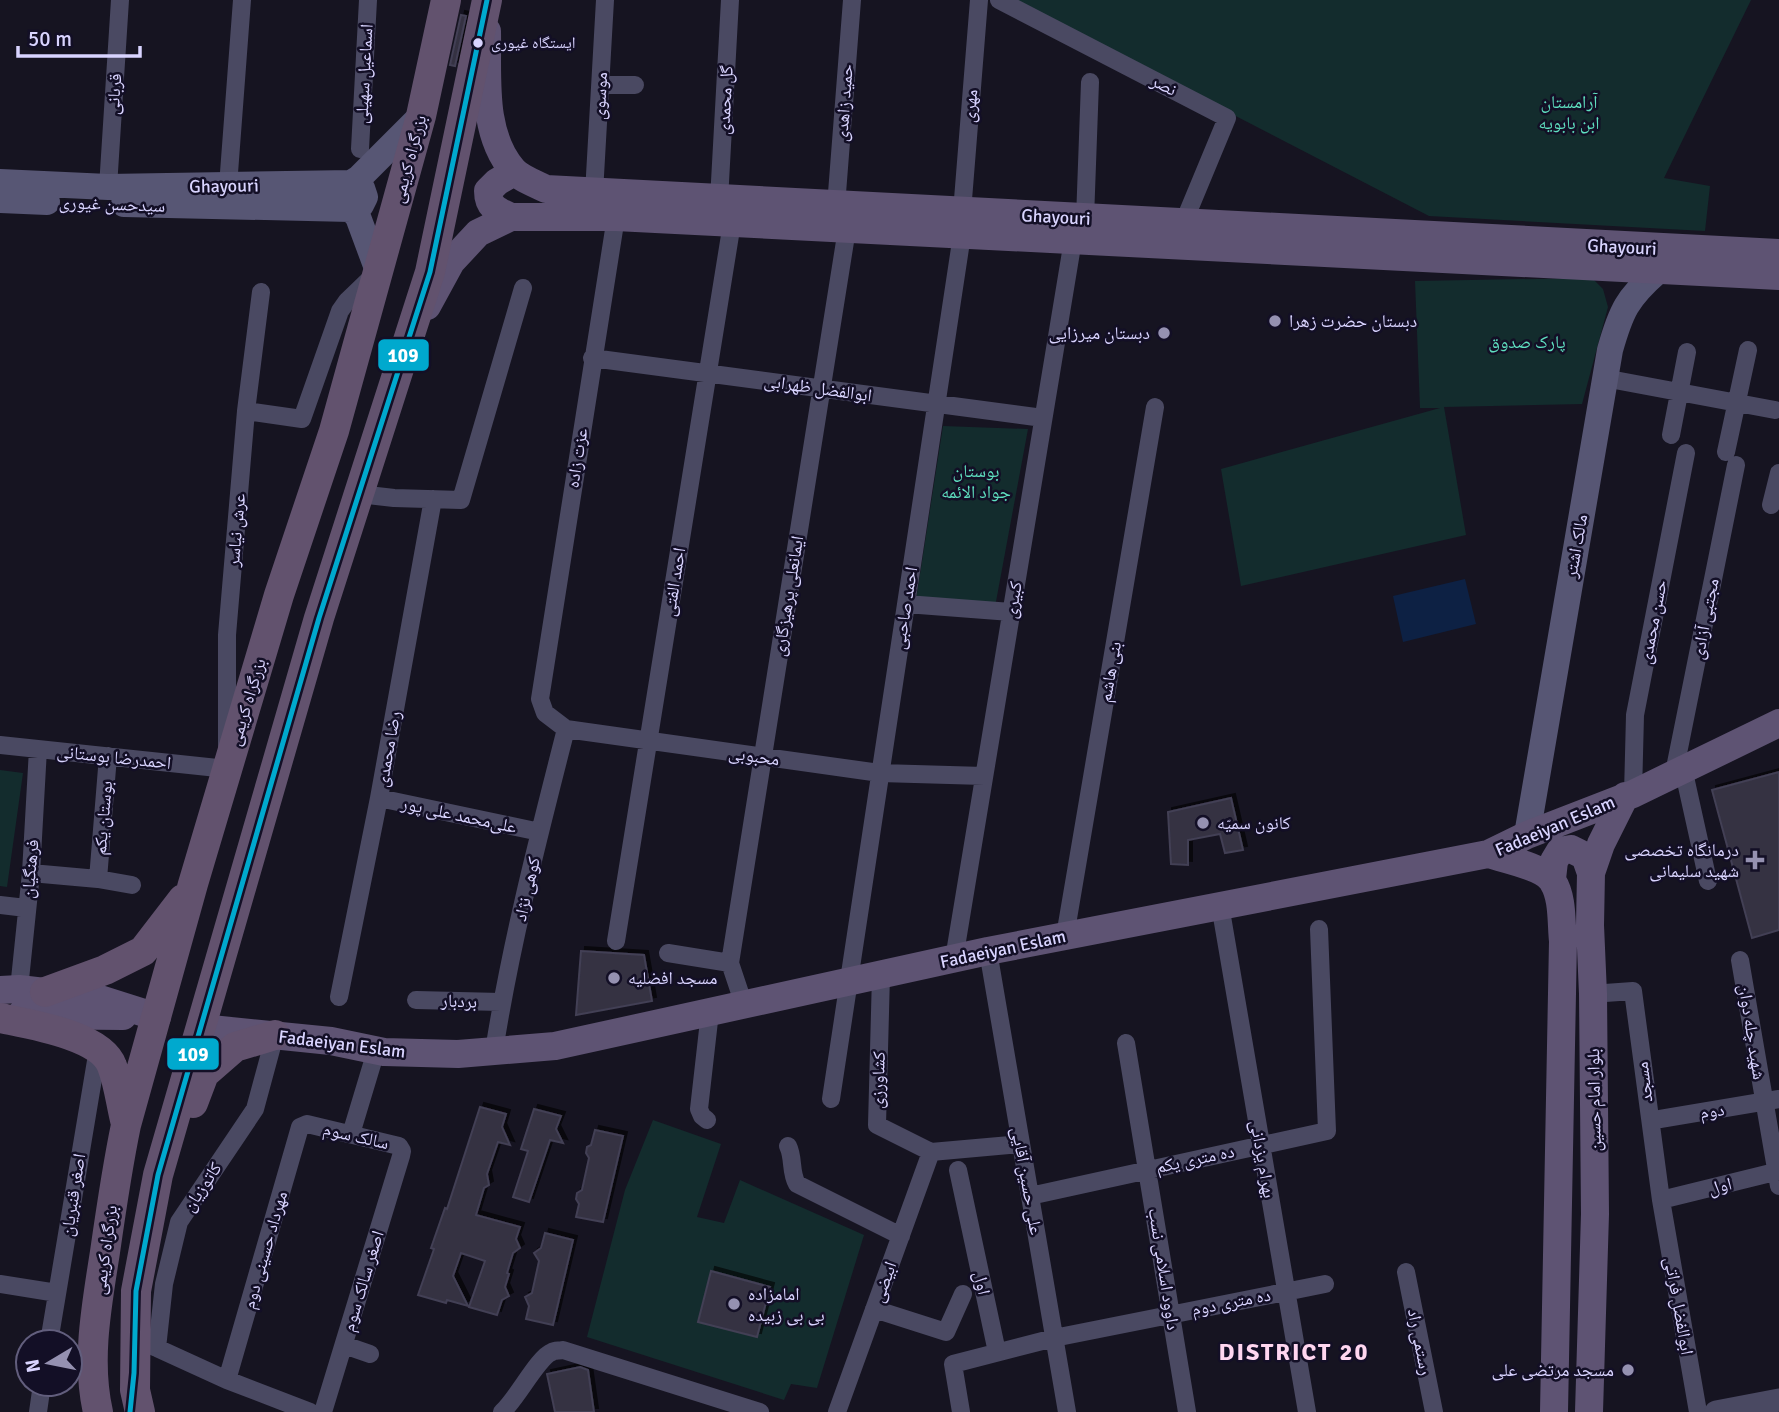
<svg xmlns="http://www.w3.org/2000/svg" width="1779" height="1412" viewBox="0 0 1779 1412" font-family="Signika,'Noto Naskh Arabic',sans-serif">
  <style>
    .green { fill: #132c2d }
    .water { fill: #0d2144 }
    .building { fill: #343243; stroke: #433f54; stroke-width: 2; filter: url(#shadow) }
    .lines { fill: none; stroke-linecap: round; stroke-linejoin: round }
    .minor { stroke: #4a4962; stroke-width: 18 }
    .tertiary { stroke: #4a4962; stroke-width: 23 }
    .secondary { stroke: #575674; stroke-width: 26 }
    .primary { stroke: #5e5373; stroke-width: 28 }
    .trunk { stroke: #62526e; stroke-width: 30 }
    .bus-1-casing { stroke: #130f26; stroke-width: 10 }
    .bus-1 { stroke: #00a9ce; stroke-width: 5 }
    .bus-dot { fill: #d9d4ff; stroke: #130f26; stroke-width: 2.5 }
    .poi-dot { fill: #9591b1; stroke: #130f26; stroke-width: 2.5 }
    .labels { text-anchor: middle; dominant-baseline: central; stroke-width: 5; stroke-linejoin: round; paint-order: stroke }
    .bus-label { font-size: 16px; fill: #d9d4ff; stroke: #130f26; text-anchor: start }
    .street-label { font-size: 18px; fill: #d9d4ff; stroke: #130f26 }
    .park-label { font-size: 18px; fill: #5fe0c0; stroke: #130f26 }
    .poi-label { font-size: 18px; fill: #d9d4ff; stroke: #130f26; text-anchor: start }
    .district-label { font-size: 24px; font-weight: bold; letter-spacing: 2px; fill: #ffd6f0; stroke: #130f26 }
    .line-badge { stroke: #130f26; stroke-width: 2.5 }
    .badge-label { font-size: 19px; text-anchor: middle; font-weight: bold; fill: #fff }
  </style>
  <defs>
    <filter id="shadow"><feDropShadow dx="4" dy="-4" stdDeviation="0" flood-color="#0009"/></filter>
  </defs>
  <rect width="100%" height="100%" fill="#161421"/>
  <!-- green -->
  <path class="green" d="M 1011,0 L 1751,0 L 1664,178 L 1710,186 L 1705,231 L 1429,216 Z
    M 1592,278 L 1603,289 L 1608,307 L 1582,404 L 1444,407 L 1466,535 L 1241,586 L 1221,469 L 1440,408 L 1420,408 L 1415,281 Z
    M 943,426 L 1028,429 L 995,607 L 916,600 Z
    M 0,770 L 23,773 L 7,887 L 0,886 Z
    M 653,1120 L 721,1144 L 697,1217 L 724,1223 L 740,1180 L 864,1235 L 817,1388 L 791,1384 L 784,1400 L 587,1337 L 625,1190 Z"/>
  <!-- water -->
  <path class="water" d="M 1465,579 L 1476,624 L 1403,642 L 1393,596 Z"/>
  <!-- building -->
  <path class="building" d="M 461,15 L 466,16 L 455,66 L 450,65 Z
    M 1779,772 L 1779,930 L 1752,938 L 1712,790 Z
    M 1231,798 L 1243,850 L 1225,853 L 1220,834 L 1188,840 L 1188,865 L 1171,864 L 1168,812 Z
    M 581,951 L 644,955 L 652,1001 L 576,1015 Z
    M 480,1107 L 506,1114 L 502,1127 L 510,1145 L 498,1142 L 487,1174 L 489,1185 L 484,1188 L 476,1215 L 520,1227 L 516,1239 L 520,1248 L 513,1253 L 507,1273 L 509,1274 L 505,1287 L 509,1296 L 502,1300 L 497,1315 L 469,1307 L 485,1261 L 461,1253 L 453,1276 L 468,1306 L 447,1300 L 446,1303 L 418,1295 L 434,1249 L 431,1248 L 445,1208 L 447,1209 Z
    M 534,1109 L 561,1116 L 556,1129 L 563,1143 L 550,1140 L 529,1202 L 513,1197 L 528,1151 L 521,1149 Z
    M 595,1130 L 623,1136 L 603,1222 L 576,1217 L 579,1204 L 576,1199 L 577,1193 L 582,1190 L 589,1158 L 586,1153 L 587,1147 L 591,1145 Z
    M 545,1233 L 573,1240 L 553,1325 L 526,1319 L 529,1306 L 525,1297 L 532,1293 L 539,1261 L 534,1253 L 541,1248 Z
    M 711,1271 L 770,1287 L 757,1337 L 698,1322 Z
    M 580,1367 L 588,1370 L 594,1412 L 555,1412 L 547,1374 Z"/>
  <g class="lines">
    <!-- minor -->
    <path class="minor" d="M 999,0 L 1227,118 L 1183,224
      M 601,85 L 635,85
      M 360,149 L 368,0
      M 228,186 L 242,0
      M 108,187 L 120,0
      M 594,193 L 605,0
      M 719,200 L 730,0
      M 836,206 L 852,0
      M 962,212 L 979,0
      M 616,217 L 540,699 L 545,713 L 566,729 L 880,773 L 984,776
      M 1085,219 L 1090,82
      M 592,358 L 1043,418
      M 1604,378 L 1775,410
      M 246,411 L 302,419 L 340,311 L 347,301 L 374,275
      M 1671,435 L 1687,352
      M 1726,452 L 1748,350
      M 359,494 L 394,498 L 461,500 L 523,288
      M 1771,505 L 1779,473
      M 906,604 L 1011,612
      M 0,745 L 227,769 L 227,635 L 246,411 L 261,292
      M 1683,768 L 1708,881
      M 1674,773 L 1736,465
      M 1633,794 L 1635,715 L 1686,453
      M 379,798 L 540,832
      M 31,873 L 98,879 L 132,885
      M 98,879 L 108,756
      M 0,905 L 26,908
      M 1220,905 L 1307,1412
      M 1065,936 L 1155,407
      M 616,941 L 732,223
      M 988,951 L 1067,1412
      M 668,953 L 730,963
      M 954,959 L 1073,240
      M 1740,960 L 1779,1186
      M 881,975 L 877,1125 L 931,1152
      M 19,989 L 31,873 L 38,749
      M 1605,993 L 1633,991 L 1661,1200 L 1698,1412
      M 339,997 L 379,798 L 433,499
      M 416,1000 L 501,1002
      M 744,1005 L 730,963 L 847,229
      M 1126,1043 L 1187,1412
      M 494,1051 C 511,942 539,835 566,729
      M 831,1099 L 962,235
      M 1660,1119 L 1779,1099
      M 707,1120 L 702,1116 L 699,1109 L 710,1012
      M 351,1134 L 376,1051
      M 788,1146 C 794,1158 790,1172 797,1184 L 901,1236
      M 931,1152 L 1021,1144
      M 958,1170 L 997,1352
      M 1030,1196 L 1327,1131 L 1319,929
      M 1661,1200 L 1779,1171
      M 1406,1272 L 1434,1412
      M 0,1284 L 57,1293
      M 874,1309 L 946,1332 L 963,1294
      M 49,1342 L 98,1049
      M 146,1343 L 227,1380 L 310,1412
      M 344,1345 L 370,1354
      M 157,1348 L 164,1284 L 179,1222 L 255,1109 L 275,1035
      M 227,1380 L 300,1127 L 307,1124 L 399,1146 L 402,1151 L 401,1156 L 323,1412
      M 38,1412 L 42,1384
      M 502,1412 C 517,1399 538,1357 552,1352 C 555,1350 559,1351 563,1350 L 760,1412
      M 837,1412 L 931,1152
      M 961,1412 L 953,1364 L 1054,1338 L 1325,1284"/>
    <!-- tertiary -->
    <path class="tertiary" d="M 1716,1412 L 1779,1400"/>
    <!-- secondary -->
    <path class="secondary" d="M 0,182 L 108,187 L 351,183 L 359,178 L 421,116
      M 0,200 L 47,202
      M 124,204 L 351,209 L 361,205 L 365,197 L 362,188 L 351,183
      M 351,209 L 358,217 L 378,271
      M 1527,835 L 1610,350 C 1621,311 1627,298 1658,271"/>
    <!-- primary -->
    <path class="primary" d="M 487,31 C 488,76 481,133 513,170 C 520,178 536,184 546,189 L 1779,253
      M 511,217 C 498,211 488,208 488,191 L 497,182 L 514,172
      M 427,306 L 451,262 L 478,233 L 511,217 L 616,217 L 1779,276
      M 1488,854 C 1504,859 1545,867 1553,882 C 1563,898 1561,922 1563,941 L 1554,1412
      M 1552,879 L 1554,861 L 1560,851 L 1571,849 L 1585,856 L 1591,873
      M 0,990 L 19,989 L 97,998 L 157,1017
      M 20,1015 L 123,1016
      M 201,1028 L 331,1041 L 384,1052 L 458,1054 L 555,1046 L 988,951 L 1488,854 L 1527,835 L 1633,794 L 1779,723
      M 1589,1412 L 1595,1214 L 1593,994 L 1590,925 L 1591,873 L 1601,844 L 1625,796"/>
    <!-- trunk -->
    <path class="trunk" d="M 45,992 L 105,970 L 143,951 L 183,899
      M 0,1018 C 28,1024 101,1035 112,1066 C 119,1084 121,1105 126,1124
      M 193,1103 L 204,1074 L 235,1047 L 275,1035
      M 98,1412 C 86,1360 97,1304 105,1252 C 111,1210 117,1168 126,1125 L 193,884 L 279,595 L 334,431 L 421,116 L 446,0
      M 140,1412 L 135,1390 L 136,1291 L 158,1175 L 319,618 L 430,272 L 487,0"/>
    <!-- bus-1 casing -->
    <g class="bus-1-casing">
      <path id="bus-1" d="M 130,1412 L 134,1373 L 136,1291 L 158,1175 L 319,618 L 430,272 L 487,0"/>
    </g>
    <!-- bus-1 -->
    <use href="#bus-1" class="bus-1"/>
  </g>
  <!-- markers -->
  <circle class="bus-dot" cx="478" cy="43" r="6"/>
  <g class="poi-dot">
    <circle cx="1275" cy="321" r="7"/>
    <circle cx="1164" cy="333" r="7"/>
    <circle cx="1203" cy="823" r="7"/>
    <path d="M1751.5 849.5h7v7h7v7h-7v7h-7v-7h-7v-7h7z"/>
    <circle cx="614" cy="978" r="7"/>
    <circle cx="734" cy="1304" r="7"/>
    <circle cx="1628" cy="1370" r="7"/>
  </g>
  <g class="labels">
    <!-- bus labels -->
    <g class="bus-label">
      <text x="491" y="43">ایستگاه غیوری</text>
    </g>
    <!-- street labels -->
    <g class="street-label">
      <text transform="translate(364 74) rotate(-87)">اسماعیل سهیلی</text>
      <text transform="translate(1164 85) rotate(27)">نصر</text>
      <text transform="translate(114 94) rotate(-86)">قربانی</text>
      <text transform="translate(600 96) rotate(-87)">موسوی</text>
      <text transform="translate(725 100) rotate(-87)">گل محمدی</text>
      <text transform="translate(844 103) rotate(-86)">حمید زاهدی</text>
      <text transform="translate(970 106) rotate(-85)">مهری</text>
      <text transform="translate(409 159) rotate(-75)">بزرگراه کریمی</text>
      <text transform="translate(224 186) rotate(-1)">Ghayouri</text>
      <text transform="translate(112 204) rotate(2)">سیدحسن غیوری</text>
      <text transform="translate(1056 217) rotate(3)">Ghayouri</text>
      <text transform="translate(1622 247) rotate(3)">Ghayouri</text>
      <text transform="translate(818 388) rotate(8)">ابوالفضل ظهرابی</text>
      <text transform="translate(577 458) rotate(-81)">عزت زاده</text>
      <text transform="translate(236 530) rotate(-85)">عرش نیاسر</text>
      <text transform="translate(1576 546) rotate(-80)">مالک اشتر</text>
      <text transform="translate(674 582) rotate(-81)">احمد الفتی</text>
      <text transform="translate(788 596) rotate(-81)">ایمانعلی پرهیزگاری</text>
      <text transform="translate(1013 600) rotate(-81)">کبیری</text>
      <text transform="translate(905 608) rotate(-81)">احمد صاحبی</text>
      <text transform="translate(1705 619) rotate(-79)">مجتبی آزادی</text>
      <text transform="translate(1653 622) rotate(-79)">حسن محمدی</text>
      <text transform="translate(1110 672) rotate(-80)">بنی هاشم</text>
      <text transform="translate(247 702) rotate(-73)">بزرگراه کریمی</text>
      <text transform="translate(388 749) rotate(-80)">رضا محمدی</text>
      <text transform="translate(754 756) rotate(8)">محبوبی</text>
      <text transform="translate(114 757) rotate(6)">احمدرضا بوستانی</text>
      <text transform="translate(459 815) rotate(12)">علی‌محمد علی پور</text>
      <text transform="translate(103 818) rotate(-85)">بوستان یکم</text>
      <text transform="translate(1555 826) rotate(-23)">Fadaeiyan Eslam</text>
      <text transform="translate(30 869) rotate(-85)">فرهنگیان</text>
      <text transform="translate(527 889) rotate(-77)">کوهی نژاد</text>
      <text transform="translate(1003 949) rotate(-12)">Fadaeiyan Eslam</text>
      <text transform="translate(459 1001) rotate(2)">بردبار</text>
      <text transform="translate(1752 1032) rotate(81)">شهید چله دوان</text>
      <text transform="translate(342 1044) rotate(7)">Fadaeiyan Eslam</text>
      <text transform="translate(878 1080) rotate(-88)">کشاورزی</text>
      <text transform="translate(1644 1082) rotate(-97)">مسجد</text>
      <text transform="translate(1594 1100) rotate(-91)">بلوار امام حسین</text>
      <text transform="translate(1712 1111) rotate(-9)">دوم</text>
      <text transform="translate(356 1136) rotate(13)">سالک سوم</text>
      <text transform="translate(1195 1159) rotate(-12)">ده متری یکم</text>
      <text transform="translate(1263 1159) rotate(80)">بهرام یزدانی</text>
      <text transform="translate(1027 1181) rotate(80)">علی حسین آقایی</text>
      <text transform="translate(1720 1186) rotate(-14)">اول</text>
      <text transform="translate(202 1187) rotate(-56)">کاتوزیان</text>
      <text transform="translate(73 1195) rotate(-81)">اصغر قنبریان</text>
      <text transform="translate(105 1250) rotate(-82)">بزرگراه کریمی</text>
      <text transform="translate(265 1250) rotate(-74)">مهرداد حسینی دوم</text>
      <text transform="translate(1164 1269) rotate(81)">داوود اسلامی نسب</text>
      <text transform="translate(363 1281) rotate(-73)">اصغر سالک سوم</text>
      <text transform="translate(884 1282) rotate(-70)">ابیضی</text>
      <text transform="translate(982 1283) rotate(78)">اول</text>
      <text transform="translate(1231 1302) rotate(-11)">ده متری دوم</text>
      <text transform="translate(1679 1306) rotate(80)">ابوالفضل فراتی</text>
      <text transform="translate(1420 1342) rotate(79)">رستمی راد</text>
    </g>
    <!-- park labels -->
    <g class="park-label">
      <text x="1569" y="102">آرامستان<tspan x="1569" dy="21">ابن بابویه</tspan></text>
      <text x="1527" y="342">پارک صدوق</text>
      <text x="976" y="471">بوستان<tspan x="976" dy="21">جواد الائمه</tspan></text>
    </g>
    <!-- poi labels -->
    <g class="poi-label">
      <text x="1289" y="321">دبستان حضرت زهرا</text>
      <text x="1150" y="333" text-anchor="end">دبستان میرزایی</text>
      <text x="1217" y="823">کانون سمیّه</text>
      <text x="1739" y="850" text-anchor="end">درمانگاه تخصصی<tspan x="1739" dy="21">شهید سلیمانی</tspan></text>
      <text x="628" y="978">مسجد افضلیه</text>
      <text x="748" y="1294">امامزاده<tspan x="748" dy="21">بی بی زبیده</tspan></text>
      <text x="1614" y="1370" text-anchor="end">مسجد مرتضی علی</text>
    </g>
    <!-- district labels -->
    <g class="district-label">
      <text x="1294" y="1352">DISTRICT 20</text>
    </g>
  </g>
  <g class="line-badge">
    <rect x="377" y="338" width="53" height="34" rx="7" fill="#00a9ce"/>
    <rect x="166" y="1037" width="54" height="34" rx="7" fill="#00a9ce"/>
  </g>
  <g class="badge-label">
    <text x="403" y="362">109</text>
    <text x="193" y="1061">109</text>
  </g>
  <!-- north arrow -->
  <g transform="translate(49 1363) rotate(260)"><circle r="33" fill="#130f26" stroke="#625e7d" stroke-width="2"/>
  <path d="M0-5L12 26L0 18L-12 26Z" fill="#9591b1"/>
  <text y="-10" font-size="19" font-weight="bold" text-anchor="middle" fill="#d9d4ff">N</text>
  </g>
  <!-- scale -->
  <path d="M18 46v10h122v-10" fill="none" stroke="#d9d4ff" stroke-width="3.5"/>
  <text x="28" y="46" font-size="21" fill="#d9d4ff" stroke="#130f26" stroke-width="5" paint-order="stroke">50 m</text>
</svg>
